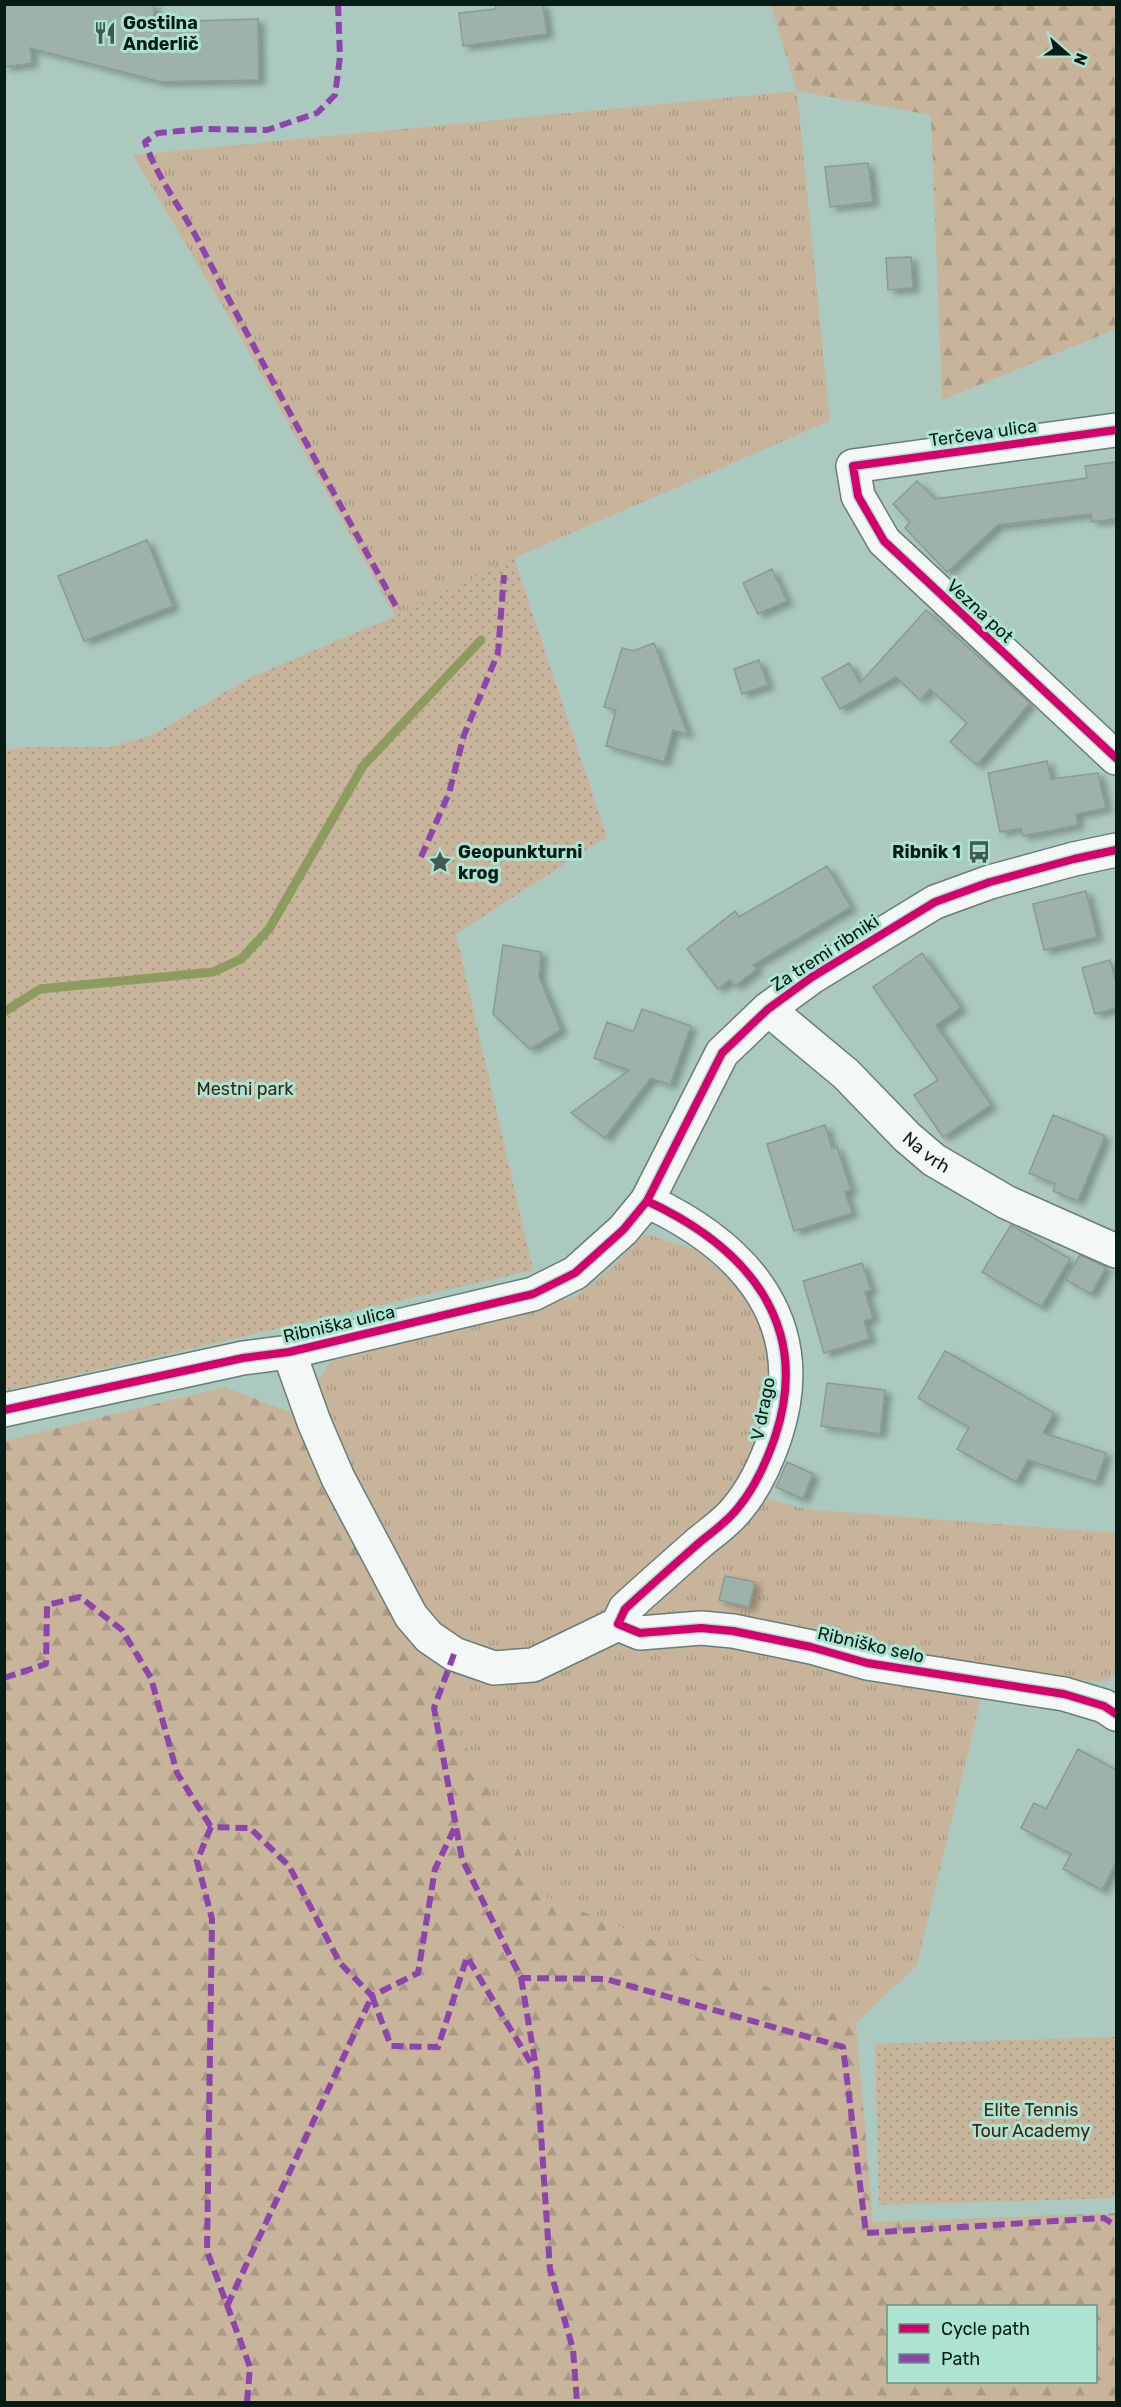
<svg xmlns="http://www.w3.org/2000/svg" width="1121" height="2407" viewBox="0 0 1121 2407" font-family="Rubik,sans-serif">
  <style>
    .grass { fill: url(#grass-tufts) }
    .forest { fill: url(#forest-firs); fill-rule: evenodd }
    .park { fill: url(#park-dots) }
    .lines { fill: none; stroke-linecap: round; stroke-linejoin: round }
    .stream { stroke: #8e9b5e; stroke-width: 9 }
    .building { fill: #9eb2aa; stroke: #879c92; stroke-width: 1.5; filter: url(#shadow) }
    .street-casing { stroke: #677e77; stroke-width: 36 }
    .street { stroke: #f3f7f6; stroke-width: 33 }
    .quiet { stroke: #8e44ad; stroke-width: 6; stroke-dasharray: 12 6; stroke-linecap: butt }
    .cycleway-casing { stroke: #ace3d1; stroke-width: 11 }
    .cycleway { stroke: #d6006c; stroke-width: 8 }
    .labels { text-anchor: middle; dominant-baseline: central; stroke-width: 6; stroke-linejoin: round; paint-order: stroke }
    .poi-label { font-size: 18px; font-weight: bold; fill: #061c16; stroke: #ace3d1; text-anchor: start }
    .street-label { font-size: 18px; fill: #061c16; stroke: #ace3d1 }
    .park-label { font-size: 18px; fill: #422411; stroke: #ace3d1 }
  </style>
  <defs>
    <pattern id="grass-tufts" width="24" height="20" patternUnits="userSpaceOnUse" patternTransform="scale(1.5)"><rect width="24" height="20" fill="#c8b49b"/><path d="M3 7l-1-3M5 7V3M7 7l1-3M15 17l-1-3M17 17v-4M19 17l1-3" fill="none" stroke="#aa9a85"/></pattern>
    <pattern id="forest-firs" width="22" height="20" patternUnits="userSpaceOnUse" patternTransform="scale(1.5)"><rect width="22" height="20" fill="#c8b49b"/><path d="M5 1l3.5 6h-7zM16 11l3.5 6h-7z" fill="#aa9a85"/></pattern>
    <pattern id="park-dots" width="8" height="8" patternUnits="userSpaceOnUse" patternTransform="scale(1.5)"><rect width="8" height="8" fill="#c8b49b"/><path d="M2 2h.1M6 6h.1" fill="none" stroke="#aa9a85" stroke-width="1.8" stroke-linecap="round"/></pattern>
    <filter id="shadow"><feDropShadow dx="6" dy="4" stdDeviation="3" flood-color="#0004"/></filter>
  </defs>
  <rect width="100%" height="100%" fill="#acc9c0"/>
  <!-- grass -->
  <path class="grass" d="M 797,91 L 830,421 L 514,558 L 395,616 L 237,331 L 133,155 Z
    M 645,1234 L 697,1250 L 747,1295 L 770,1331 L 772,1392 L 763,1434 L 739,1491 L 805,1509 L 1116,1533 L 1116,1671 L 1108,1682 L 987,1672 L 917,1965 L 856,2023 L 542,1896 L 296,1414 L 330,1362 L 574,1297 L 610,1269 Z"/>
  <!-- forest -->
  <path class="forest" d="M 771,5 L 1116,5 L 1116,329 L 942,400 L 931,115 L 797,91 Z
    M 224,1387 L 296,1414 L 542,1895 L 856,2023 L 873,2222 L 1116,2213 L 1116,2402 L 5,2402 L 4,1441 ZM 888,2306 L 1096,2306 L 1096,2382 L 888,2382 Z"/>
  <!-- park -->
  <path class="park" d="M 514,558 L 607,837 L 456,934 L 533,1270 L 5,1391 L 5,750 L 29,747 L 111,747 L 152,735 L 249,678 L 395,616 Z
    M 1116,2037 L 1116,2198 L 879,2205 L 875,2044 Z"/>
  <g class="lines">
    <!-- stream -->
    <path class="stream" d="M 4,1012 L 40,989 L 213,972 L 241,959 L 269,929 L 363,766 L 481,640"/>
  </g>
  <!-- building -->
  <path class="building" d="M 4,4 L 154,4 L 154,22 L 258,19 L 259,80 L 161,82 L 30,48 L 32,63 L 4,67 Z
    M 495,4 L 543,4 L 547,34 L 463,46 L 459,13 L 496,9 Z
    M 868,163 L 873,202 L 830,207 L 825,167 Z
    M 911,257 L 913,288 L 888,290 L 886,258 Z
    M 1116,462 L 1116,519 L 1092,522 L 1091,514 L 998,525 L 947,572 L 905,528 L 910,522 L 893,504 L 917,481 L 935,499 L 1087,478 L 1085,466 Z
    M 147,540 L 173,606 L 84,641 L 58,576 Z
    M 772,569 L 787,601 L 758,614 L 743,583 Z
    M 926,610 L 1030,703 L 977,765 L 950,742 L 967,723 L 930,689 L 920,700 L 896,677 L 840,709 L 822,678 L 849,663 L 860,683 Z
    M 654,643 L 688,735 L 673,730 L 664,762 L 606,746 L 616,710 L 604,707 L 622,648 L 633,651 Z
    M 759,660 L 768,685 L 742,694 L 734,669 Z
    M 1047,761 L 1051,779 L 1098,773 L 1106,808 L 1076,814 L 1078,825 L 1023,836 L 1021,828 L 1000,832 L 988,773 Z
    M 827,866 L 851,907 L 753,965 L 757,969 L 735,986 L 730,980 L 718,989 L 687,949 L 735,911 L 739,917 Z
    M 1086,891 L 1097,937 L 1044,950 L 1033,904 Z
    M 503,945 L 541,952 L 539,977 L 561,1030 L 530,1049 L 493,1014 Z
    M 922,953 L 961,1008 L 936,1025 L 991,1105 L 943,1137 L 914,1095 L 938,1080 L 873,987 Z
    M 1110,960 L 1116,983 L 1116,1008 L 1095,1014 L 1082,968 Z
    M 642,1009 L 691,1026 L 670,1085 L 651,1078 L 605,1138 L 571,1113 L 629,1070 L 594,1058 L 607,1022 L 633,1032 Z
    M 1053,1115 L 1105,1136 L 1078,1201 L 1053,1191 L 1056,1184 L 1029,1173 Z
    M 825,1125 L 832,1149 L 837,1147 L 851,1190 L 845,1192 L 852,1213 L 794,1231 L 767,1144 Z
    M 1011,1225 L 1070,1259 L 1041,1307 L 982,1272 Z
    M 1080,1255 L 1106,1267 L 1091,1294 L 1066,1280 Z
    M 862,1263 L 871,1290 L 865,1292 L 873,1318 L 864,1321 L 870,1339 L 824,1353 L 803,1281 Z
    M 945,1351 L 1054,1413 L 1043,1433 L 1106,1453 L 1096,1482 L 1028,1460 L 1016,1482 L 957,1449 L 969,1427 L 918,1398 Z
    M 827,1383 L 885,1390 L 880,1434 L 821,1426 Z
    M 787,1462 L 813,1474 L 803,1499 L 776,1487 Z
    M 725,1576 L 755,1582 L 749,1607 L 719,1600 Z
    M 1078,1749 L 1116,1770 L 1116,1862 L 1102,1890 L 1063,1869 L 1071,1854 L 1021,1828 L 1034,1803 L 1046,1809 Z"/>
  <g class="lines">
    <!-- street casing -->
    <g class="street-casing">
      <g id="street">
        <path d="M 1116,430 L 853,466 L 858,496 L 884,541 L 1116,758"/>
        <path id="s1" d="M 768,1009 L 846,1074 L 907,1137 L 934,1160 L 1006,1202 L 1116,1251"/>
        <path d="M 289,1352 L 314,1422 L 338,1478 L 411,1616 L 429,1637 L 454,1654 L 494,1668 L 533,1665 L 618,1624"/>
        <path d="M 4,1410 L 243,1358 L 289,1352 L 533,1294 L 575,1273 L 623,1230 L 647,1201 L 722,1053 L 768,1009 L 812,977 L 935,902 L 990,882 L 1074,859 L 1116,850"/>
        <path d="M 618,1624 L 625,1609 C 650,1586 675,1564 700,1542 C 712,1532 727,1522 737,1509 C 755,1488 766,1463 775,1437 C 813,1323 746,1247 647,1201"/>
        <path d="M 618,1624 L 640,1633 L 701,1628 L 733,1631 L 811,1647 L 867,1663 L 1064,1694 L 1104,1706 L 1116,1714"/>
      </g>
    </g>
    <!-- street -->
    <use href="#street" class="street"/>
    <!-- quiet -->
    <path class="quiet" d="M 338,4 L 340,57 L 335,95 L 317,113 L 267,130 L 201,129 L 158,133 L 145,142 C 157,178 182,209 199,242 C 263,366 330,486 397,608
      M 421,857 L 449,793 L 464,735 L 498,653 L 504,575
      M 454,1654 L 434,1708 L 462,1859 L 521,1978 L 606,1979 L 843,2047 L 866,2233 L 1104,2218 L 1116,2226
      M 4,1678 L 46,1664 L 47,1605 L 80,1597 L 122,1630 L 151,1678 L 177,1773 L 211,1827
      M 521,1978 L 537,2073 L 550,2270 L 573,2349 L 577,2402
      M 372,1996 L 391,2046 L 438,2047 L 467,1957 L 534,2068
      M 227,2306 L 372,1996
      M 247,2402 L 250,2367 L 207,2251 L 212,1919 L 197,1861 L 211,1827 L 250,1828 L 289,1866 L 340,1963 L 372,1996 L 418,1973 L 435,1869 L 456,1825"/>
    <!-- cycleway casing -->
    <g class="cycleway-casing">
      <path id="cycleway" d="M 1116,430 L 853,466 L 858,496 L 884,541 L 1116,758
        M 647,1201 C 746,1247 813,1323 775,1437 C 766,1463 755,1488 737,1509 C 727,1522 712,1532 700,1542 C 675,1564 650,1586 625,1609 L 618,1624 L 640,1633 L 701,1628 L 733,1631 L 811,1647 L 867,1663 L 1064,1694 L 1104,1706 L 1116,1714
        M 4,1410 L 243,1358 L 289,1352 L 533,1294 L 575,1273 L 623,1230 L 647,1201 L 722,1053 L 768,1009 L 812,977 L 935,902 L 990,882 L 1074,859 L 1116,850"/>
    </g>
    <!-- cycleway -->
    <use href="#cycleway" class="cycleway"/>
  </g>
  <!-- icons -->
  <defs>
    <g id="restaurant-bare" transform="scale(1.8)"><path d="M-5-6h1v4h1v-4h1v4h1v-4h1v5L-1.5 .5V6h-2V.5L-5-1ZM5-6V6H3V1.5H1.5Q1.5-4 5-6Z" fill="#405952" stroke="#ace3d1" stroke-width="2.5" paint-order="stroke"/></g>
    <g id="bus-bare" transform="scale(1.8)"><path d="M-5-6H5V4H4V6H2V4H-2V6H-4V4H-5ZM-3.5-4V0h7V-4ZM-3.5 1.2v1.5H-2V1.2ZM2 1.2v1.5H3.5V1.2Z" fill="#405952" stroke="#ace3d1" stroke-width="2.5" paint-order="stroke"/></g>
    <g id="sight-bare" transform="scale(1.8)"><path d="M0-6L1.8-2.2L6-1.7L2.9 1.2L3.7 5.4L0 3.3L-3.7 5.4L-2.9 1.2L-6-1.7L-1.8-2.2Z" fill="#405952" stroke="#ace3d1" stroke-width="2.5" paint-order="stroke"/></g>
  </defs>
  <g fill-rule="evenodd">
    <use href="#restaurant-bare" x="105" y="33"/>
    <use href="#bus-bare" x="979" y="852"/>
    <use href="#sight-bare" x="440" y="862"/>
  </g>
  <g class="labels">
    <!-- poi labels -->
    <g class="poi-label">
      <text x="123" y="23">Gostilna<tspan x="123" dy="21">Anderlič</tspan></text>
      <text x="458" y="852">Geopunkturni<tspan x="458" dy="21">krog</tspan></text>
      <text x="961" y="852" text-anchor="end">Ribnik 1</text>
    </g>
    <!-- street labels -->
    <g class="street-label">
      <text transform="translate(983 433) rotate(-8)">Terčeva ulica</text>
      <text transform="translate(980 611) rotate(43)">Vezna pot</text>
      <text transform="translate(825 953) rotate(-33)">Za tremi ribniki</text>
      <text stroke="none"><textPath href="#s1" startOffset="214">Na vrh</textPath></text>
      <text transform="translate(339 1324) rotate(-13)">Ribniška ulica</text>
      <text transform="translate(763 1409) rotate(-79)">V drago</text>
      <text transform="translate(871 1645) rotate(13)">Ribniško selo</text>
    </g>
    <!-- park labels -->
    <g class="park-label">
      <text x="245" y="1089">Mestni park</text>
      <text x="1031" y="2110">Elite Tennis<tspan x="1031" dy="21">Tour Academy</tspan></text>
    </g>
  </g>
  <!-- border -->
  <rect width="1121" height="2407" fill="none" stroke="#061c16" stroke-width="12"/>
  <!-- legend -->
  <rect x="887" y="2305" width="210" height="78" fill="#ace3d1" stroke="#6a9386" stroke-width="1.5"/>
  <rect x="899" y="2324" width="30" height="9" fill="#d6006c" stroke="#6a9386" stroke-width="1.5"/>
  <text x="941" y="2335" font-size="18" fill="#061c16">Cycle path</text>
  <rect x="899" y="2354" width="30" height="9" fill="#8e44ad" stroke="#6a9386" stroke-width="1.5"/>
  <text x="941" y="2365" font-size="18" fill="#061c16">Path</text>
  <!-- north arrow -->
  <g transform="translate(1067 54) rotate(111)" stroke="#ace3d1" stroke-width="4.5" paint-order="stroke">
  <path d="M0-4.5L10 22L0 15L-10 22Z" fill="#061c16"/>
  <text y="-9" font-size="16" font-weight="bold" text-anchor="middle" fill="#061c16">N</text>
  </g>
</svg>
